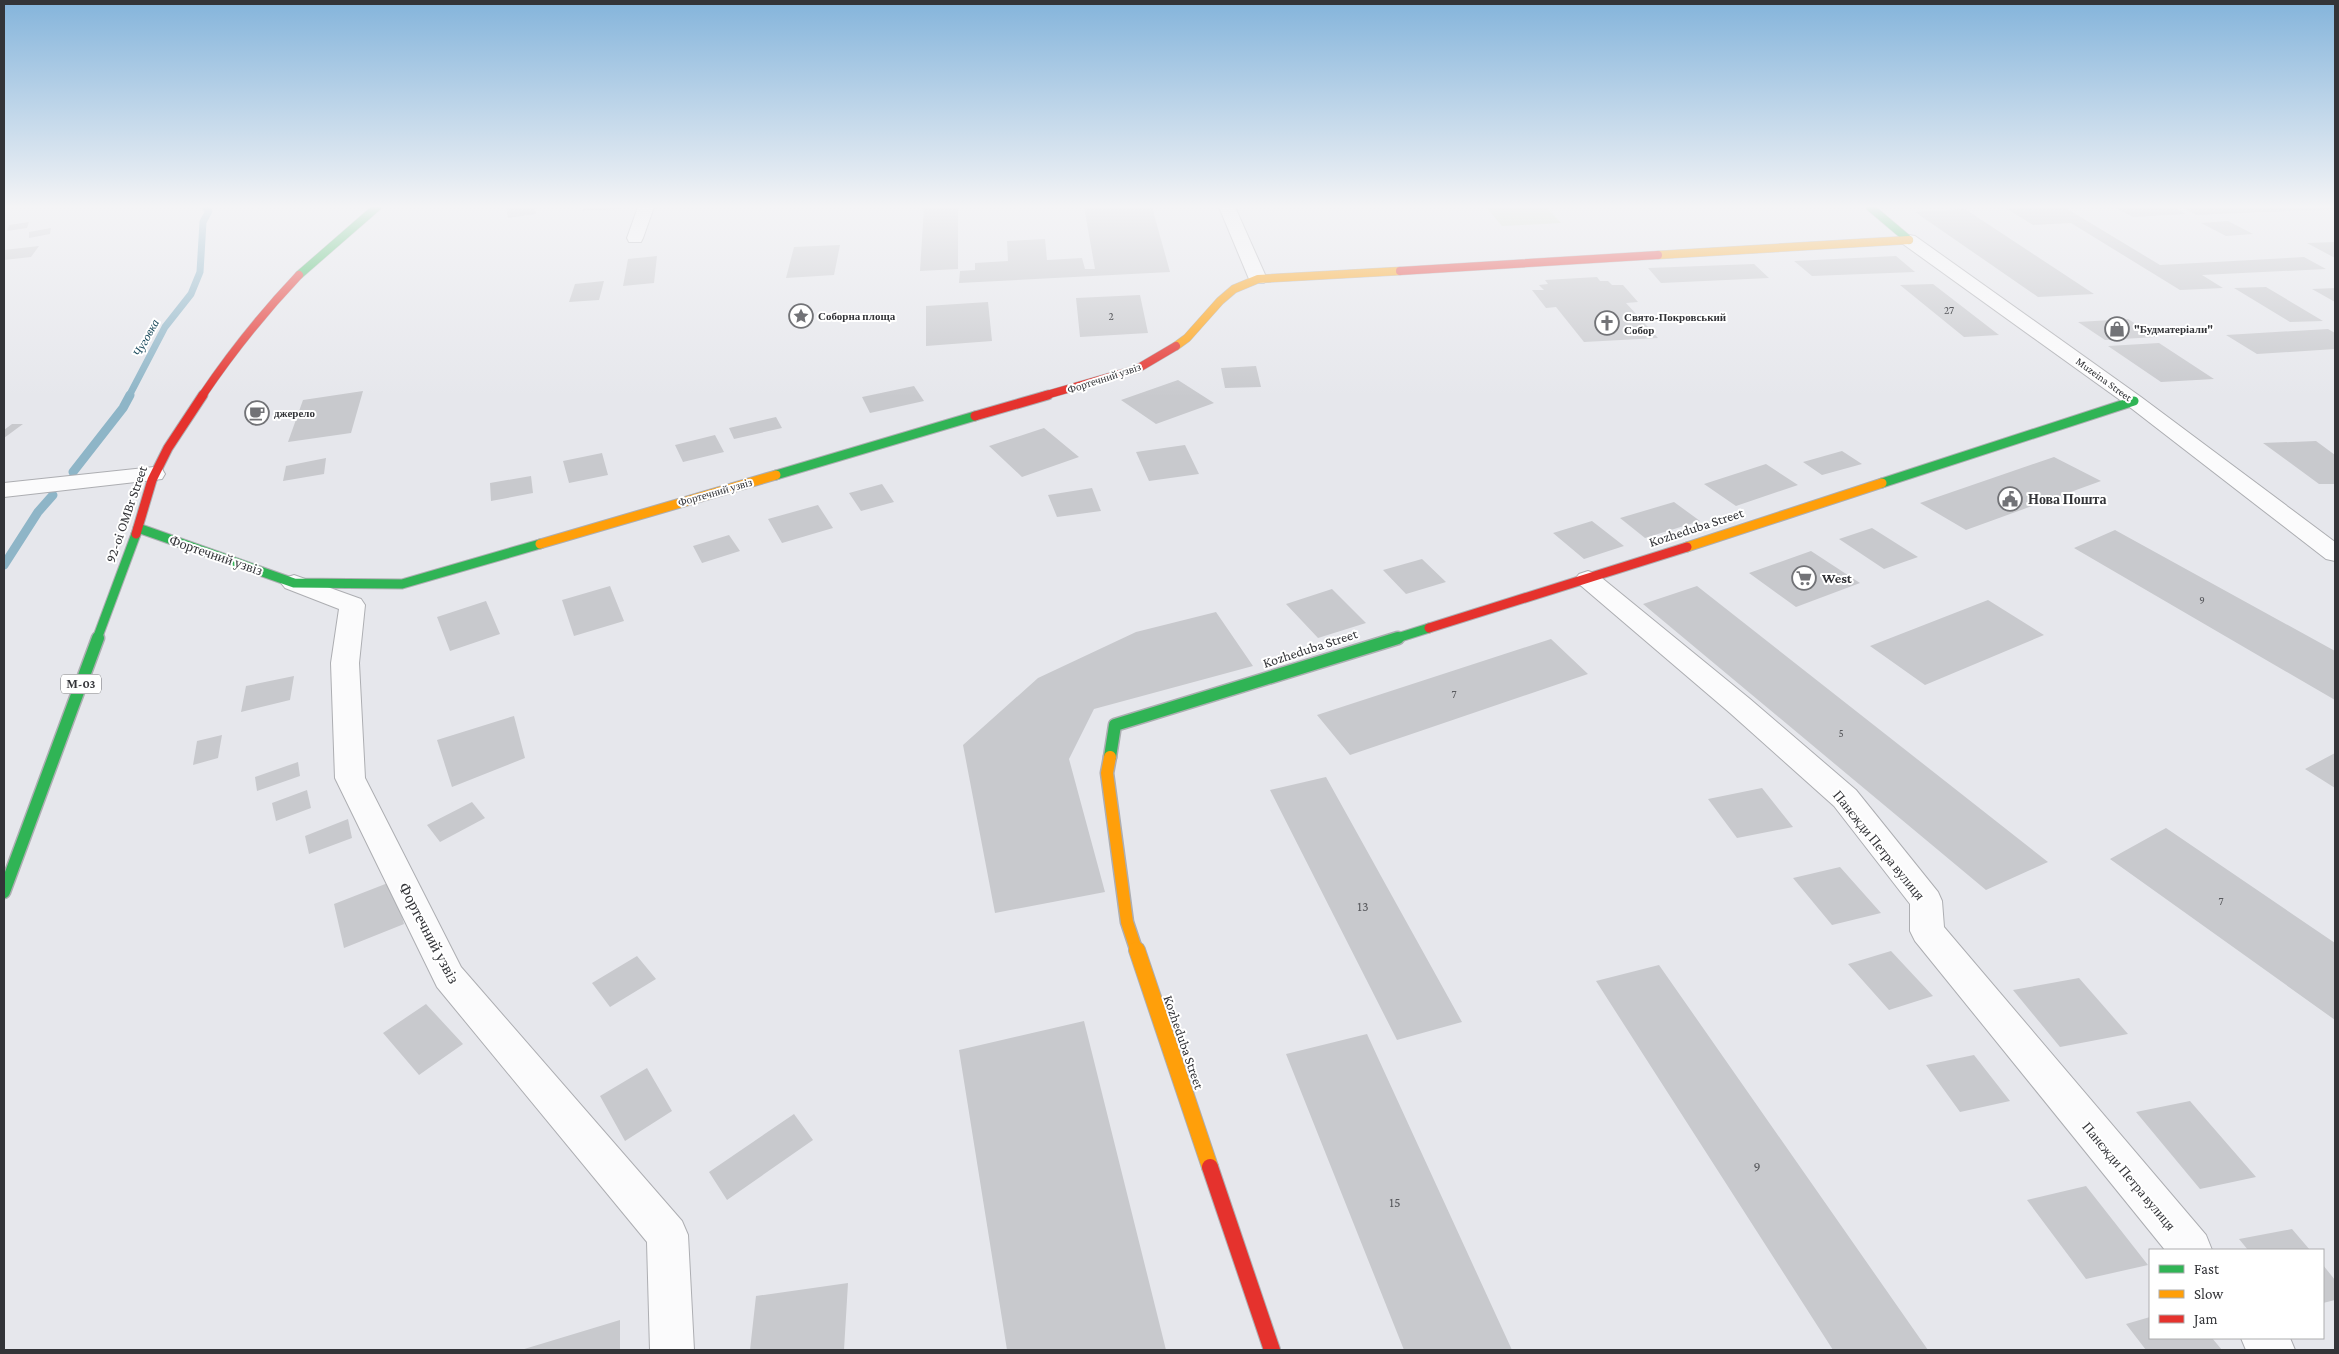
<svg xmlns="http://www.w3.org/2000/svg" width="2339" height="1354" viewBox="0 0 2339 1354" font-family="'Crimson Pro',serif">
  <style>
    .green { fill: #d0ddc5 }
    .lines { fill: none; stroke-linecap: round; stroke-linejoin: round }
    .stream-far1 { stroke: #8eb5c7; stroke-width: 7 }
    .stream { stroke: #8eb5c7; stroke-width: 9 }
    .building { fill: #c8c9cd }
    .street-casing { stroke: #adaeb2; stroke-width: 2 }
    .fast-far2-casing { stroke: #adaeb2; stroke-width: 9 }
    .fast-far1-casing { stroke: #adaeb2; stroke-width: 11 }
    .fast-casing { stroke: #adaeb2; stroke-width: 15 }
    .slow-far3-casing { stroke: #adaeb2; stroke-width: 9 }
    .slow-far2-casing { stroke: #adaeb2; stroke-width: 11 }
    .slow-far1-casing { stroke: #adaeb2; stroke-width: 15 }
    .slow-casing { stroke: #adaeb2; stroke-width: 18 }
    .jam-far2-casing { stroke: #adaeb2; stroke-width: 9 }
    .jam-far1-casing { stroke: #adaeb2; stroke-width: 11 }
    .jam-casing { stroke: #adaeb2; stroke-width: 18 }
    .street { fill: #fbfbfc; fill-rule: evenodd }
    .fast-far2 { stroke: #30b455; stroke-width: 8 }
    .fast-far1 { stroke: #30b455; stroke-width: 9 }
    .fast { stroke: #30b455; stroke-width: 12 }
    .slow-far3 { stroke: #ff9f0a; stroke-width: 8 }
    .slow-far2 { stroke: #ff9f0a; stroke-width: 9 }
    .slow-far1 { stroke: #ff9f0a; stroke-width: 12 }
    .slow { stroke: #ff9f0a; stroke-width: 16 }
    .jam-far2 { stroke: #e5322d; stroke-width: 8 }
    .jam-far1 { stroke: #e5322d; stroke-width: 9 }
    .jam { stroke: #e5322d; stroke-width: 16 }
    .labels { text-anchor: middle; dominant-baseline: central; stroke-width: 4; stroke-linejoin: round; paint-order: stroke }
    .number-label { font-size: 11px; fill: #58595d }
    .far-poi-label { font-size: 11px; font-weight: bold; fill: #333438; stroke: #fff; text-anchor: start }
    .far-street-label { font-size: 11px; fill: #333438; stroke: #fff }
    .far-water-label { font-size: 12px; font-style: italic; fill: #19495b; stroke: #fff }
    .shield { fill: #fff; stroke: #707174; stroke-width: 1 }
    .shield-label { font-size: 12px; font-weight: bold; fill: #333438 }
    .poi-label { font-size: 14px; font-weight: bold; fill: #333438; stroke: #fff; text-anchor: start }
    .street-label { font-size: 14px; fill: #333438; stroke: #fff }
    .near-number-label { font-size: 14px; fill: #58595d }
    .near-street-label { font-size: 16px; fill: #333438; stroke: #fff }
  </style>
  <rect width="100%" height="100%" fill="#e6e7ec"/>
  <!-- green -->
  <path class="green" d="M 1486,207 L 1546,207 L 1561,223 L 1502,226 Z"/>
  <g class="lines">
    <!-- stream-far1 -->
    <path class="stream-far1" d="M 129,396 L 165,327 L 191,294 L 200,272 L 203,222 L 209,211 L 205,207"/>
    <!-- stream -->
    <path class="stream" d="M 73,472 L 123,408 L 130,395
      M 4,565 L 38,512 L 53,495"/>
  </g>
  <!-- building -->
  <path class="building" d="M 506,207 L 535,207 L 536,214 L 508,218 Z
    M 584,207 L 620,207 L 620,209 L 583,211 Z
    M 924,207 L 958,207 L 958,269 L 920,271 Z
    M 1084,207 L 1152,207 L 1170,272 L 959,283 L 960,271 L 975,270 L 975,263 L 1008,261 L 1007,241 L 1045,239 L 1047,260 L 1082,258 L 1085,269 L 1095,269 Z
    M 2064,207 L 2160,265 L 2304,257 L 2326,269 L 2202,275 L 2223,288 L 2180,290 L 2071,223 L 2033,225 L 2007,209 Z
    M 2114,207 L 2173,207 L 2186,214 L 2133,217 Z
    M 2182,207 L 2335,207 L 2335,209 L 2196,215 Z
    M 1965,209 L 2094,294 L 2038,297 L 1915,212 Z
    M 2228,221 L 2253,234 L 2226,236 L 2201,223 Z
    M 29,222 L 27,228 L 7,231 L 9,225 Z
    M 51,228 L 50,234 L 29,238 L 29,232 Z
    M 2335,242 L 2335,258 L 2307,243 Z
    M 840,245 L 834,275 L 786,278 L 794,247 Z
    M 39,246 L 31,257 L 4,260 L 4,250 Z
    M 657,256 L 654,283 L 623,286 L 628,259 Z
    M 1896,256 L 1915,272 L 1812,276 L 1794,261 Z
    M 1754,264 L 1769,278 L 1661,283 L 1648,268 Z
    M 1597,277 L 1600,281 L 1608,281 L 1612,285 L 1623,285 L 1638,302 L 1626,303 L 1658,338 L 1584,342 L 1556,307 L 1546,308 L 1532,290 L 1544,290 L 1539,285 L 1548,284 L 1545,280 Z
    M 604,281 L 599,300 L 569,302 L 575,284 Z
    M 1933,284 L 1999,335 L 1964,337 L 1900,285 Z
    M 2266,287 L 2323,321 L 2290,322 L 2234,288 Z
    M 2335,288 L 2335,302 L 2312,289 Z
    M 1140,295 L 1148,333 L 1080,337 L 1076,298 Z
    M 988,302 L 992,341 L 926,346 L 926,306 Z
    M 2128,319 L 2156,337 L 2105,340 L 2078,322 Z
    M 2328,329 L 2335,333 L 2335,349 L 2257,354 L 2226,335 Z
    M 2159,343 L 2214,379 L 2161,382 L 2108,346 Z
    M 1256,366 L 1261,387 L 1225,388 L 1221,368 Z
    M 1178,380 L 1214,403 L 1156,424 L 1121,400 Z
    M 914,386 L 924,401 L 870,413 L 862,397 Z
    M 363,391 L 351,433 L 288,442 L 303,400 Z
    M 776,417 L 782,428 L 734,439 L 729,428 Z
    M 12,424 L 23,424 L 4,438 L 4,430 Z
    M 1044,428 L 1079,457 L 1022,477 L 989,446 Z
    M 715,435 L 724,452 L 683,462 L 675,445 Z
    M 2316,441 L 2335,455 L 2335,484 L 2319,484 L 2263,443 Z
    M 1185,445 L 1199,474 L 1149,481 L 1136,452 Z
    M 1842,451 L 1862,464 L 1822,475 L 1803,462 Z
    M 602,453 L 608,475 L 569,483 L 563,461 Z
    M 2054,457 L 2101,481 L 1966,530 L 1920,503 Z
    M 326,458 L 324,474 L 283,481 L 286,466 Z
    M 1766,464 L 1798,485 L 1736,506 L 1704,484 Z
    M 531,476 L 533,493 L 491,501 L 490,483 Z
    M 882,484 L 894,502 L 861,511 L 849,493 Z
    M 1092,488 L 1101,511 L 1057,517 L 1048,495 Z
    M 1674,502 L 1700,521 L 1645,538 L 1620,518 Z
    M 818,505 L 833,528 L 782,543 L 768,519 Z
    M 1592,521 L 1624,546 L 1584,559 L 1553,533 Z
    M 1872,528 L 1918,557 L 1884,569 L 1839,539 Z
    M 2115,530 L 2335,651 L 2335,700 L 2074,548 Z
    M 729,535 L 740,551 L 702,563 L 693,546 Z
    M 1811,551 L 1860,583 L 1796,607 L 1749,573 Z
    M 1422,559 L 1446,582 L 1406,594 L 1383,570 Z
    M 610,586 L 624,621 L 574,636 L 562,600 Z
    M 1697,586 L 2048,862 L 1986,890 L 1643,604 Z
    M 1332,589 L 1366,623 L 1318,638 L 1286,604 Z
    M 1988,600 L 2044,635 L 1925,685 L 1870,646 Z
    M 486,601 L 500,634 L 450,651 L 437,617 Z
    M 1216,612 L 1253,666 L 1094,709 L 1069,759 L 1105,892 L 995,913 L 963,745 L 1038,678 L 1136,632 Z
    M 1551,639 L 1588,674 L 1350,755 L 1317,715 Z
    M 294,676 L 290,700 L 241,712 L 246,686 Z
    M 514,716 L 525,758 L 452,787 L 437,740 Z
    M 222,735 L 218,758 L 193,765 L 197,741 Z
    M 2335,753 L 2335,788 L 2305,769 Z
    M 298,762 L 300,776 L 257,791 L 255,777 Z
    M 1326,777 L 1462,1022 L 1397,1040 L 1270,790 Z
    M 1762,788 L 1793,827 L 1737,838 L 1708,799 Z
    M 307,790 L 311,808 L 276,821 L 272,803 Z
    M 472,802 L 485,818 L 440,842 L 427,825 Z
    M 348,819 L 352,838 L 309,854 L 305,836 Z
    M 2166,828 L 2335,943 L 2335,1020 L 2110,859 Z
    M 1840,867 L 1881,913 L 1832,925 L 1793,878 Z
    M 393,881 L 404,924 L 344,948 L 334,904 Z
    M 1891,951 L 1933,996 L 1889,1010 L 1848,964 Z
    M 637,956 L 656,979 L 610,1007 L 592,983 Z
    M 1659,965 L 1928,1350 L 1833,1350 L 1596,981 Z
    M 2079,978 L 2128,1034 L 2060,1047 L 2013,990 Z
    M 426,1004 L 463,1044 L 419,1075 L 383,1033 Z
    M 1084,1021 L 1166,1350 L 1007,1350 L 959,1050 Z
    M 1367,1034 L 1512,1350 L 1404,1350 L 1286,1054 Z
    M 1974,1055 L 2010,1101 L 1960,1112 L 1926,1065 Z
    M 647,1068 L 672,1111 L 625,1141 L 600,1096 Z
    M 2190,1101 L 2256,1177 L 2200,1189 L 2136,1112 Z
    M 794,1114 L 813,1140 L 727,1200 L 709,1172 Z
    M 2086,1186 L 2148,1265 L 2086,1279 L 2027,1200 Z
    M 2292,1229 L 2310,1250 L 2248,1250 L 2239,1239 Z
    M 2323,1265 L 2335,1280 L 2335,1300 L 2323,1303 Z
    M 848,1283 L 844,1350 L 750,1350 L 756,1296 Z
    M 2150,1317 L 2150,1338 L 2212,1338 L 2222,1350 L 2146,1350 L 2126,1324 Z
    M 620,1320 L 620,1350 L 521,1350 Z"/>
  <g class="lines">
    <!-- street casing -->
    <g class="street-casing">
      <path id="street" d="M 638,207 L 654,207 L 643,238 L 641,242 L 629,242 L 627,238 Z
        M 1219,207 L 1235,207 L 1267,279 L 1264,283 L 1252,283 L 1249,279 Z
        M 1909,235 L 1915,236 L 2141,397 L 2335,542 L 2335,561 L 2326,559 L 2127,405 L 1903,244 L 1901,240 L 1903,236 Z
        M 154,467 L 162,469 L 165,474 L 162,479 L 4,497 L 4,483 Z
        M 1588,571 L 1597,574 L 1750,699 L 1856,790 L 1938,892 L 1942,901 L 1944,927 L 2206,1235 L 2212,1250 L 2165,1250 L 1915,941 L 1910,931 L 1910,904 L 1834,806 L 1730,713 L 1579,584 L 1575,579 L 1579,574 Z
        M 294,575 L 361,599 L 365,605 L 359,663 L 365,778 L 461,967 L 682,1221 L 688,1235 L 694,1350 L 650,1350 L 647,1242 L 437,987 L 335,778 L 331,663 L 339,609 L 285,588 L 281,583 L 285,578 Z
        M 2241,1338 L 2290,1338 L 2295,1350 L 2246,1350 Z"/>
    </g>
    <!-- fast-far2 casing -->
    <g class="fast-far2-casing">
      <path id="fast-far2" d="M 1870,207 L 1909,240
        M 299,275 L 377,207"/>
    </g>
    <!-- fast-far1 casing -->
    <g class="fast-far1-casing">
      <path id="fast-far1" d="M 776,475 L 975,416
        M 1882,483 L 2134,401
        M 138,528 L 294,583 L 402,584 L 540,544
        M 97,639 L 136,534
        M 1394,639 L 1429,628"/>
    </g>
    <!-- fast casing -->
    <g class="fast-casing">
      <path id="fast" d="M 1110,757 L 1115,725 L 1398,638
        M 4,892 L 98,638"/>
    </g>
    <!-- slow-far3 casing -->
    <g class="slow-far3-casing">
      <path id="slow-far3" d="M 1658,255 L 1909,240
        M 1176,346 L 1187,338 L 1220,301 L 1234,289 L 1258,279 L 1400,271"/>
    </g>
    <!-- slow-far2 casing -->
    <g class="slow-far2-casing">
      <path id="slow-far2" d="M 540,544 L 776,475
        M 1687,547 L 1882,483"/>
    </g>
    <!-- slow-far1 casing -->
    <g class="slow-far1-casing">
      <path id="slow-far1" d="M 1110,757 L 1107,773 L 1127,922 L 1137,952"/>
    </g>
    <!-- slow casing -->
    <g class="slow-casing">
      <path id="slow" d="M 1137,950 L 1210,1167"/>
    </g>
    <!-- jam-far2 casing -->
    <g class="jam-far2-casing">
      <path id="jam-far2" d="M 1400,271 L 1658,255
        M 202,396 C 231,353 263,313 299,275
        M 1043,396 L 1137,369 L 1176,346"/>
    </g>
    <!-- jam-far1 casing -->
    <g class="jam-far1-casing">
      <path id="jam-far1" d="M 975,416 L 1048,395
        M 136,534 L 152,480 L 168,448 L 203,395
        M 1429,628 L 1687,547"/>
    </g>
    <!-- jam casing -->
    <g class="jam-casing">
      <path id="jam" d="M 1210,1167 L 1272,1350"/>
    </g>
    <!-- street -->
    <use href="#street" class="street"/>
    <!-- fast-far2 -->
    <use href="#fast-far2" class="fast-far2"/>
    <!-- fast-far1 -->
    <use href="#fast-far1" class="fast-far1"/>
    <!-- fast -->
    <use href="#fast" class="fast"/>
    <!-- slow-far3 -->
    <use href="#slow-far3" class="slow-far3"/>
    <!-- slow-far2 -->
    <use href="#slow-far2" class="slow-far2"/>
    <!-- slow-far1 -->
    <use href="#slow-far1" class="slow-far1"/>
    <!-- slow -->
    <use href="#slow" class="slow"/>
    <!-- jam-far2 -->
    <use href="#jam-far2" class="jam-far2"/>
    <!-- jam-far1 -->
    <use href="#jam-far1" class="jam-far1"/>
    <!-- jam -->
    <use href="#jam" class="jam"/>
  </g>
  <!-- sky -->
  <linearGradient id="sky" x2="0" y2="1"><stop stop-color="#84b4db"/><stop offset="0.52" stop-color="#f4f4f6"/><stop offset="1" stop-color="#f4f4f6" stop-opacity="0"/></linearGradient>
  <rect width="2339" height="397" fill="url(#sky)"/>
  <!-- icons -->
  <defs>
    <g id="sight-ring" transform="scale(1.25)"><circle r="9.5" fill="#fff" stroke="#727377" stroke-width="1.5"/><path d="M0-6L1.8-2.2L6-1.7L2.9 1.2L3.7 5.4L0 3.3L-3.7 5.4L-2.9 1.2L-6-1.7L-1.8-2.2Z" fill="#727377"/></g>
    <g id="church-ring" transform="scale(1.25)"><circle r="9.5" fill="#fff" stroke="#727377" stroke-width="1.5"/><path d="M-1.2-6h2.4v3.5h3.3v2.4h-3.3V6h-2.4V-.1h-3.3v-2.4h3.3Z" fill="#727377"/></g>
    <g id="shop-ring" transform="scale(1.25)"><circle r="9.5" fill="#fff" stroke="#727377" stroke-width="1.5"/><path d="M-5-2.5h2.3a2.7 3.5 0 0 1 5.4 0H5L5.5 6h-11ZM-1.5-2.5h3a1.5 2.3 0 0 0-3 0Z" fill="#727377"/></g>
    <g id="cafe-ring" transform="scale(1.25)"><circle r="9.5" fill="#fff" stroke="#727377" stroke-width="1.5"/><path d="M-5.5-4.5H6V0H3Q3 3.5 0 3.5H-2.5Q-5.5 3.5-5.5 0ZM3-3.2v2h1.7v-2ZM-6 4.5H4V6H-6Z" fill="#727377"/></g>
    <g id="civic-ring" transform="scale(1.25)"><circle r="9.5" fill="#fff" stroke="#727377" stroke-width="1.5"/><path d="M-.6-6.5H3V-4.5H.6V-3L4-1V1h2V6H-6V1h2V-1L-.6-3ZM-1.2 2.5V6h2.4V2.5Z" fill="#727377"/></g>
    <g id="supermarket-ring" transform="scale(1.25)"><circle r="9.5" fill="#fff" stroke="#727377" stroke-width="1.5"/><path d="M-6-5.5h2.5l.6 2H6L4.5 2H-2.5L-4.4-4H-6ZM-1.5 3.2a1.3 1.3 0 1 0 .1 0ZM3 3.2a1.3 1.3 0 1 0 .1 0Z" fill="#727377"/></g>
  </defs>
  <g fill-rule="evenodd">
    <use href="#sight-ring" x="801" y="316"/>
    <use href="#church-ring" x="1607" y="323"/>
    <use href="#shop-ring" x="2117" y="329"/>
    <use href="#cafe-ring" x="257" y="413"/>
    <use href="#civic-ring" x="2010" y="499"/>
    <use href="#supermarket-ring" x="1804" y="578"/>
  </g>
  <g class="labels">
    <!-- number labels -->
    <g class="number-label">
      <text x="1949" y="310">27</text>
      <text x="1111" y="316">2</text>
      <text x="2202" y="600">9</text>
      <text x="1454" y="694">7</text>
      <text x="1841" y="733">5</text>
      <text x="2221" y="901">7</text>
    </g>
    <!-- far-poi labels -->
    <g class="far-poi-label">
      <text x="818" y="316">Соборна площа</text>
      <text x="1624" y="317">Свято-Покровський<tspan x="1624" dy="13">Собор</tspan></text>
      <text x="2134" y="329">"Будматеріали"</text>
      <text x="274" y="413">джерело</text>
    </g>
    <!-- far-street labels -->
    <g class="far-street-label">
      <text transform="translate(1104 378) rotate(-18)">Фортечний узвіз</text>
      <text transform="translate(2104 379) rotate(36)">Muzeina Street</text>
      <text transform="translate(715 492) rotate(-16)">Фортечний узвіз</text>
    </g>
    <!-- far-water labels -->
    <g class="far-water-label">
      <text transform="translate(146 338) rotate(-61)">Чуговка</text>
    </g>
    <!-- shield labels -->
    <rect class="shield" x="61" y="674.5" width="40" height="19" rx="4"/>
    <g class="shield-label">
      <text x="81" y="684">М-03</text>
    </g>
    <!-- poi labels -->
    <g class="poi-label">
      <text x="2028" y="499">Нова Пошта</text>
      <text x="1822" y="578">West</text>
    </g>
    <!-- street labels -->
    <g class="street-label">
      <text transform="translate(126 514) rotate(-71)">92-oi OMBr Street</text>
      <text transform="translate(1696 527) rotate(-18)">Kozheduba Street</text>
      <text transform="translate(216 555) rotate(19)">Фортечний узвіз</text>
      <text transform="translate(1310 648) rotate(-18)">Kozheduba Street</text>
      <text transform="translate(1879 845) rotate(51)">Панєжди Петра вулиця</text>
      <text transform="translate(1184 1042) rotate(71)">Kozheduba Street</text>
      <text transform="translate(2129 1176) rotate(50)">Панєжди Петра вулиця</text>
    </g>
    <!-- near-number labels -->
    <g class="near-number-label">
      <text x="1363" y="906">13</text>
      <text x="1757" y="1166">9</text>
      <text x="1395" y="1202">15</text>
    </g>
    <!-- near-street labels -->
    <g class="near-street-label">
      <text transform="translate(429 933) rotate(62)">Фортечний узвіз</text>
    </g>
  </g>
  <!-- border -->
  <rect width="2339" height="1354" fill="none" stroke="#333438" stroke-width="10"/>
  <!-- legend -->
  <rect x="2149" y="1249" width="175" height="90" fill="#ffffff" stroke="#adaeaf"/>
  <rect x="2159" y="1265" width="25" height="8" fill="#30b455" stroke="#adaeaf"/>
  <text x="2194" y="1274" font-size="15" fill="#333438">Fast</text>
  <rect x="2159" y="1290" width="25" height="8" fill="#ff9f0a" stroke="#adaeaf"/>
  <text x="2194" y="1299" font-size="15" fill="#333438">Slow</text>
  <rect x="2159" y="1315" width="25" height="8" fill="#e5322d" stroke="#adaeaf"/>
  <text x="2194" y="1324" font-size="15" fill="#333438">Jam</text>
</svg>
